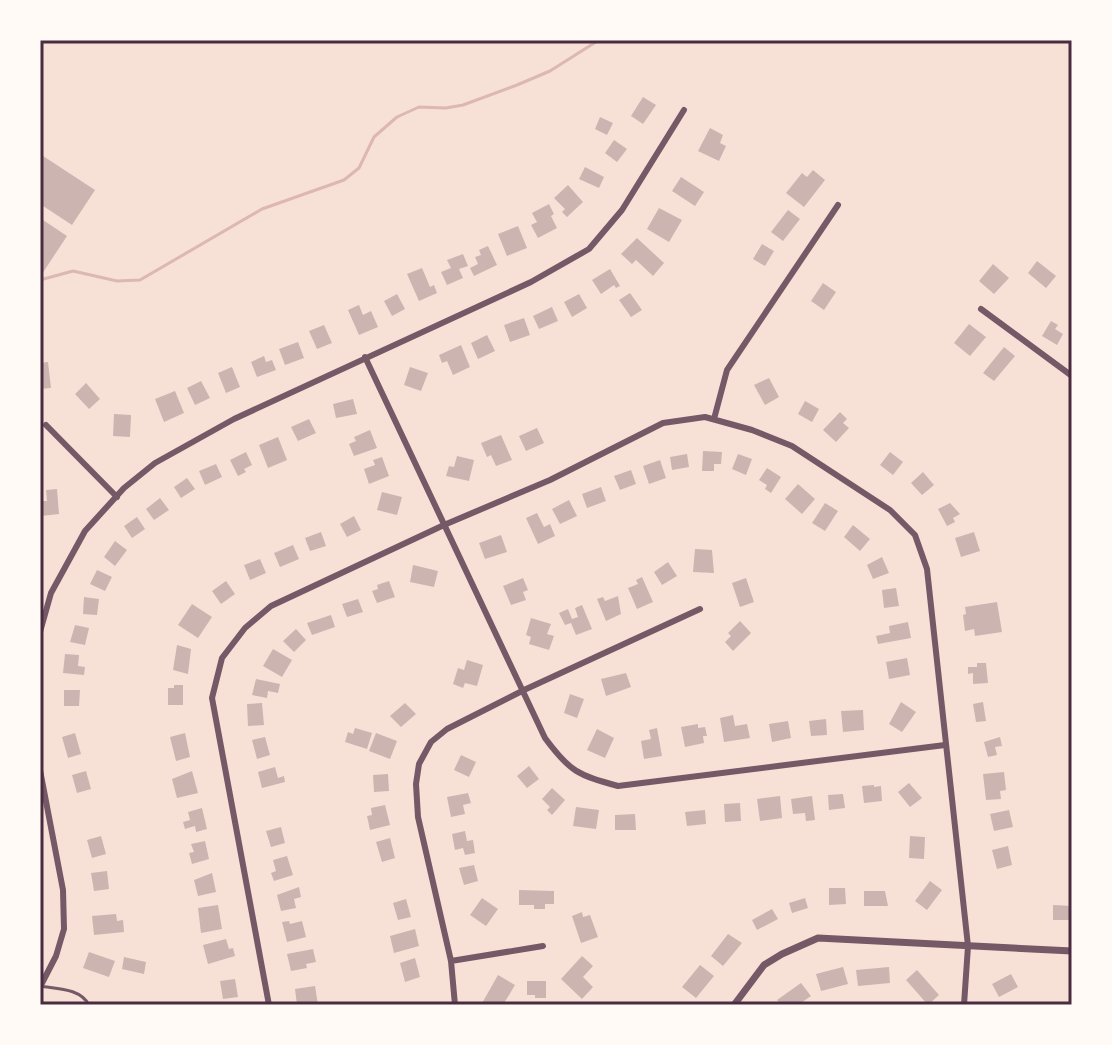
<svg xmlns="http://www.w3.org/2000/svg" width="1112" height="1045" viewBox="0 0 1112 1045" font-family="'Exo 2',sans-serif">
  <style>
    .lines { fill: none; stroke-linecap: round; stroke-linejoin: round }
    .stream { stroke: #dcb8b0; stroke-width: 3 }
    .building { fill: #ccb4b1 }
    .service { stroke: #755966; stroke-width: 3 }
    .minor { stroke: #755966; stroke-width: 6 }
    .tertiary { stroke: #755966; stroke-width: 7 }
    .neatline { fill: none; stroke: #4a2c40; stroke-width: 3 }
  </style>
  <rect width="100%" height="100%" fill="#f7e1d7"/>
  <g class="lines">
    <!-- stream -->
    <path class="stream" d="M 763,40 L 781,40
      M 40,280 L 73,271 L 117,281 L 140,280 L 262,209 L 344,180 L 359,168 L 374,137 L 397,117 L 419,107 L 446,108 L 463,105 L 517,85 L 550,71 L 599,40"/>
  </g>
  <!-- building -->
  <path class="building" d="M 643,97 L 656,105 L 643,124 L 631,116 Z
    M 600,117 L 613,123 L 607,135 L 595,129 Z
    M 710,128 L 723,135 L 720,143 L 726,146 L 719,161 L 698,151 Z
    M 614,140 L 627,149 L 617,162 L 605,153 Z
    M 40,154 L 95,190 L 72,225 L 40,204 Z
    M 585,167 L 604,177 L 599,188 L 579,179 Z
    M 813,170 L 825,180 L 804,207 L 786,193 L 802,173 L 807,177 Z
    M 681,177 L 704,192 L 695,206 L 672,191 Z
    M 568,185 L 583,202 L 567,217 L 562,212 L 565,209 L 554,198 Z
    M 549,204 L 554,214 L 551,216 L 557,228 L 538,238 L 531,225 L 537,222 L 532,213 Z
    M 659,208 L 682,220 L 669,242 L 647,229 Z
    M 788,210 L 800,219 L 783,241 L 771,232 Z
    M 40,218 L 67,236 L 40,277 Z
    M 518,226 L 527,248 L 507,256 L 498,234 Z
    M 637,238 L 664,263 L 653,276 L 636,260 L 632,264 L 621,254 Z
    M 762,244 L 774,251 L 765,266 L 753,259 Z
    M 488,246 L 497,265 L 474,276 L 470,268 L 478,264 L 475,257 L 481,255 L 479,250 Z
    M 463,254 L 468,266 L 459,269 L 463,278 L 447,285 L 441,272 L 451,268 L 447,260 Z
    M 1037,261 L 1056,276 L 1046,288 L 1028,273 Z
    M 993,264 L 1009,278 L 994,294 L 979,281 Z
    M 422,268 L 430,287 L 434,285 L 437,293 L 419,301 L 407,274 Z
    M 610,269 L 620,286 L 616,288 L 614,285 L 601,294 L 592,280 Z
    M 823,283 L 836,292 L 824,310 L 811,301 Z
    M 630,293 L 642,310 L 631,317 L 619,300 Z
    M 397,294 L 405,309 L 392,316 L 384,301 Z
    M 579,294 L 587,308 L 572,317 L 564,302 Z
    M 359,305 L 363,315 L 371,311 L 378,327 L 359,335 L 348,310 Z
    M 552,307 L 558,321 L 539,329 L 533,316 Z
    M 524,318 L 530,335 L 510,342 L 504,325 Z
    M 1051,321 L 1058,325 L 1055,329 L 1063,334 L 1057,345 L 1042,336 Z
    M 969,324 L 986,337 L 970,356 L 954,343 Z
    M 324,325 L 332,343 L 317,349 L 309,331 Z
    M 487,335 L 495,351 L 478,359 L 471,343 Z
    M 298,342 L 304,358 L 285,365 L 279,349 Z
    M 461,345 L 470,367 L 453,375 L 447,361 L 442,363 L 439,355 Z
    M 1004,347 L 1015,356 L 994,381 L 983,373 Z
    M 264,356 L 266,362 L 272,360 L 276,370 L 257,377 L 251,362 Z
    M 48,362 L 51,388 L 40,389 L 40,363 Z
    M 232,367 L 240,387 L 226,393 L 218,373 Z
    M 410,367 L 428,373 L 421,391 L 404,385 Z
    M 769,378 L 779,397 L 765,405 L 754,385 Z
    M 201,381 L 210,398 L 195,405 L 187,388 Z
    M 86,383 L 100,399 L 89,409 L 75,394 Z
    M 175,391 L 184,413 L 164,422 L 155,399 Z
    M 353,399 L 357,414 L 336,418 L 333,404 Z
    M 805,401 L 819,409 L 812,422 L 798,414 Z
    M 840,412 L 847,419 L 843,423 L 849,428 L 836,442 L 823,430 Z
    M 114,414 L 131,415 L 130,437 L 113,436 Z
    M 309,419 L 316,433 L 298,441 L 291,427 Z
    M 537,428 L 544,443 L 526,451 L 519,436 Z
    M 370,430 L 377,448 L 354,456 L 349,444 L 356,441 L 354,437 Z
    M 501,435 L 512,460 L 496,466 L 491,455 L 487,457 L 481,443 Z
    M 278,437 L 287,460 L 268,468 L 259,445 Z
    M 703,451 L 722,452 L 721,464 L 714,464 L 714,471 L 702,471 Z
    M 246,452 L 252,465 L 244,469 L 246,472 L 238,476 L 230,460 Z
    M 890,452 L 903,462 L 893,475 L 880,465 Z
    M 687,454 L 689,467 L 672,470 L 670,457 Z
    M 738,454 L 752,459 L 746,475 L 732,469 Z
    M 457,456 L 474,460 L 469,481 L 446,476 L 449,466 L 454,467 Z
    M 382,457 L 389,476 L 369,484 L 364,469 L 375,465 L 373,460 Z
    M 660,460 L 666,478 L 649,484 L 643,466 Z
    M 216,464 L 222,477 L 205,485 L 199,471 Z
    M 767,468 L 781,477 L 771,493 L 765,489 L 767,485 L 759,480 Z
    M 631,470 L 636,484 L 620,490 L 614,476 Z
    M 923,472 L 934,485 L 922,495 L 911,483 Z
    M 187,478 L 195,489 L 181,498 L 174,487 Z
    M 798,484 L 815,499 L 802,514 L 785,499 Z
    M 601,487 L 606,501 L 587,508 L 582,494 Z
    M 57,489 L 59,514 L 41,516 L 40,501 L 47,501 L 46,490 Z
    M 382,492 L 402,497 L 397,515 L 377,510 Z
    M 160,498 L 169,510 L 154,520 L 146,509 Z
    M 569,500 L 577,516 L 560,524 L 552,509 Z
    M 825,503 L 838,511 L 825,531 L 812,523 Z
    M 950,503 L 960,514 L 953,518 L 955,522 L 947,526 L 938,509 Z
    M 537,513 L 544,527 L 550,524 L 555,536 L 538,544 L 526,518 Z
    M 354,516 L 361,530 L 347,537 L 340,524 Z
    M 137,517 L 145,529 L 132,538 L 124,526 Z
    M 853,525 L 870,539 L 860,551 L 844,537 Z
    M 321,532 L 326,546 L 310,551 L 305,538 Z
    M 974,532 L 980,551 L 961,557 L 955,538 Z
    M 501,535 L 507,552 L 485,559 L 479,543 Z
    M 115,541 L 127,550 L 115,566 L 104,557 Z
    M 293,545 L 299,559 L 280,567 L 274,553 Z
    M 695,549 L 712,550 L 714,573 L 693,572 Z
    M 882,557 L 889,573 L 873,579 L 867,565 Z
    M 260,559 L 266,573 L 250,580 L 244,565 Z
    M 668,562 L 677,576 L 662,585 L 654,572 Z
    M 413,565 L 438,571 L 434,587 L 410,582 Z
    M 97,570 L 112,577 L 105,591 L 90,584 Z
    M 642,577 L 653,602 L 637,609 L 628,588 L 638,584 L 636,580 Z
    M 523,578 L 528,590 L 523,592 L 526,600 L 511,605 L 503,586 Z
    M 746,578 L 754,602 L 740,607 L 732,583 Z
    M 226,581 L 235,594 L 221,604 L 212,591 Z
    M 389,581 L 395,597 L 377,603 L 372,591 L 378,589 L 377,585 Z
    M 896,588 L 899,606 L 884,608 L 882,590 Z
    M 618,596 L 621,614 L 606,621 L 597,599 L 603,597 L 605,601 Z
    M 84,597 L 99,599 L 97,615 L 83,614 Z
    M 358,599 L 363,612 L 347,617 L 342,604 Z
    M 997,602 L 1002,632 L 975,636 L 974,629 L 965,631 L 963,615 L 966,614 L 965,607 Z
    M 192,604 L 212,617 L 198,638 L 178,625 Z
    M 582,605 L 592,629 L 576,635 L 571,623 L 565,625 L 559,613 L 568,609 L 572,619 L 578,617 L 575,608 Z
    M 331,615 L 335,627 L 312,635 L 307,623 Z
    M 531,618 L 551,624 L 547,634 L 554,636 L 549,650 L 529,644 L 531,637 L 526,635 Z
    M 740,621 L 751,633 L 733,651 L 725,642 L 731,636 L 728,633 Z
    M 908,622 L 911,638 L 878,644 L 876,636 L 890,633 L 889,626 Z
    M 75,625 L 89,628 L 85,645 L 70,642 Z
    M 296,629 L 306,640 L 294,652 L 283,641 Z
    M 177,645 L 191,649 L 188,674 L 173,670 Z
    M 273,649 L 292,660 L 282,677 L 263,666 Z
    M 65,654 L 79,655 L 78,666 L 85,667 L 84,675 L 63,673 Z
    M 907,658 L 910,675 L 889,679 L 886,662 Z
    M 467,660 L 483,665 L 477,686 L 465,683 L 463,688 L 453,684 L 458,668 L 464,670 Z
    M 977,663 L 986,663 L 988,683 L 973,684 L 973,673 L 968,674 L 968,667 L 977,667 Z
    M 626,673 L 631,687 L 606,696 L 601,679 Z
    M 256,679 L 280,684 L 278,693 L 268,691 L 267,698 L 252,695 Z
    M 174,685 L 183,685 L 183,705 L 168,705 L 168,688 L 174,688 Z
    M 64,690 L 80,690 L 79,706 L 64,706 Z
    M 570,694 L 584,699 L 577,718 L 564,713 Z
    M 901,702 L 916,712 L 902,732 L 889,724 Z
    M 983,702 L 986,721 L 976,722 L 973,704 Z
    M 262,703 L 264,725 L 248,726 L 247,704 Z
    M 405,703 L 416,714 L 401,727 L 390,716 Z
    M 863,710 L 864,730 L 843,732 L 841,711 Z
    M 733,715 L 735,726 L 747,724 L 750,738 L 724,742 L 720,718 Z
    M 826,719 L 827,735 L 811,736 L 809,721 Z
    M 788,721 L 791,738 L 772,742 L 769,724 Z
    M 698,724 L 698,728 L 705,727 L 707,736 L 703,736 L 704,743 L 685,747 L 681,727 Z
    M 355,728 L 372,733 L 367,749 L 345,742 L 348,732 L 353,734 Z
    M 657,728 L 662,756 L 644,759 L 641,741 L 651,739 L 649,730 Z
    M 597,729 L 614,738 L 605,758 L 587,750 Z
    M 75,733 L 81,754 L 68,758 L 62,737 Z
    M 185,733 L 190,757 L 176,761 L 170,737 Z
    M 376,733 L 397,741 L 390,759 L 369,751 Z
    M 265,737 L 270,755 L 257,759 L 252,740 Z
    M 1000,737 L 1002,746 L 995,747 L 997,755 L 988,757 L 984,742 Z
    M 461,755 L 476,762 L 469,777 L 454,770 Z
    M 529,766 L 539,779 L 527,788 L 517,776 Z
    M 275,767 L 278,778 L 284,776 L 285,782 L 262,788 L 258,772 Z
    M 86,771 L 91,789 L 77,793 L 72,775 Z
    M 192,771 L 198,793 L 177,798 L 172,779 Z
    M 1004,772 L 1006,790 L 1000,791 L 1001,799 L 986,800 L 983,774 Z
    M 388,774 L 389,791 L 374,792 L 373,775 Z
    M 909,783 L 922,798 L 910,807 L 898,792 Z
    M 874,785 L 874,787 L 881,786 L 882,801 L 864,803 L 862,786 Z
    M 552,788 L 565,800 L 552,815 L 547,810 L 550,807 L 542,799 Z
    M 468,793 L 471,803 L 463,805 L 465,814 L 451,817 L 447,797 Z
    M 843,794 L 845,808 L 829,810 L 828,795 Z
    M 780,796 L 782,818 L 760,821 L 757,799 Z
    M 812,796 L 815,820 L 806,821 L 805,813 L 793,814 L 791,799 Z
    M 740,803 L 741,821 L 725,822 L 724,804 Z
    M 385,805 L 390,825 L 370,830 L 367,816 L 372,815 L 371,808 Z
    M 576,807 L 599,810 L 596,829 L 573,826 Z
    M 202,808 L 207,829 L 196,832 L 195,826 L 185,829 L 183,822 L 190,820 L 188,812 Z
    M 705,810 L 706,824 L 687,826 L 685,812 Z
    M 1009,810 L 1013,827 L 994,831 L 990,814 Z
    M 635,814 L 636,830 L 615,830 L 615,815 Z
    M 281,827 L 285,843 L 271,847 L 266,831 Z
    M 465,831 L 467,841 L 473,840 L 475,853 L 465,855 L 463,848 L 455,850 L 452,834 Z
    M 101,836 L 106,854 L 92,858 L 87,840 Z
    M 910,836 L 925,837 L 924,859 L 909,858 Z
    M 390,838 L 395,858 L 382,862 L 376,842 Z
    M 205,841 L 209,859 L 192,864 L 189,853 L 194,852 L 191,844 Z
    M 1008,846 L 1012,865 L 997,869 L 992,850 Z
    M 287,856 L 293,875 L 274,881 L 271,873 L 276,871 L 273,860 Z
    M 474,865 L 478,881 L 464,885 L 459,868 Z
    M 107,871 L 109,889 L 94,891 L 91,873 Z
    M 212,873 L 216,892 L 198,896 L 194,880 Z
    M 930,881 L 942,890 L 927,910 L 915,901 Z
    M 299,887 L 301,897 L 294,899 L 296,908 L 281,911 L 277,895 Z
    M 829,888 L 845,888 L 846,904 L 829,905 Z
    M 519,890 L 554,891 L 554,904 L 545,904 L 545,909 L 534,909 L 534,905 L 519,905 Z
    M 864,891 L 885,891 L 888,906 L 864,906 Z
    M 482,898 L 498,909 L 486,926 L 470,915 Z
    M 805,898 L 808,908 L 792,913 L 789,903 Z
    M 406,899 L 411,917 L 398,920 L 393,903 Z
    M 218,905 L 222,929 L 201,933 L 198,908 Z
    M 1053,905 L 1072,906 L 1072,920 L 1053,920 Z
    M 772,909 L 778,919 L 757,930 L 752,920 Z
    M 582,912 L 583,917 L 590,915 L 598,937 L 581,943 L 572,916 Z
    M 116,914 L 117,921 L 123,920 L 124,932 L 94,935 L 92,916 Z
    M 289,921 L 290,924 L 302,921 L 306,937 L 287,942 L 282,922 Z
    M 415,929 L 419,946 L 394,953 L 390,936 Z
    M 728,934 L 742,943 L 723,966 L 711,956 Z
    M 226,939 L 229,949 L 233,948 L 235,956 L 208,964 L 203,945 Z
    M 313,949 L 316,962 L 306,964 L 307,968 L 291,971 L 287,954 Z
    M 89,952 L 115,961 L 109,977 L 83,968 Z
    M 582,956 L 593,966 L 583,977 L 593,987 L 582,999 L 561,979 Z
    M 124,957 L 146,962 L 144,974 L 122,969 Z
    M 415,958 L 420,977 L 405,982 L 400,963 Z
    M 700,965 L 714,976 L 696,998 L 682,987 Z
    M 843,967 L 848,984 L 821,991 L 816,974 Z
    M 889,967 L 890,983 L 858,986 L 856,970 Z
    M 917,970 L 939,995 L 928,1005 L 906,980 Z
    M 1011,974 L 1018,987 L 999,997 L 992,984 Z
    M 498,975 L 515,985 L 503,1005 L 481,1005 Z
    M 235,979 L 238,997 L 223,999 L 220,981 Z
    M 527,981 L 546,981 L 546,998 L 535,998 L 535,995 L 527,995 Z
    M 801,983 L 811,996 L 798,1005 L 781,1005 L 777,1000 Z
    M 315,986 L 318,1005 L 297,1005 L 295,989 Z"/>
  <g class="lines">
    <!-- service -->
    <path class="service" d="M 40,986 C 57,989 80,988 89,1005"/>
    <!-- minor -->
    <path class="minor" d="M 981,309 L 1072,376
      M 365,357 L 545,738 C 570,772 578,775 618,786 L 945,745
      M 714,419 L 727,370 L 838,205
      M 46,425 L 117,497
      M 40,632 L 51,593 L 85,531 L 124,488 L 155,463 L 234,419 L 531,282 L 589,249 L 622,210 L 684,110
      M 40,770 L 63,890 L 64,929 L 56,956 L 40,987
      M 451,961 L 543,946
      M 269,1005 L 212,698 L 222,658 L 245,628 L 271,606 L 444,525 L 550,480 L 663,423 L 705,417 L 752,430 L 792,446 L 890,510 L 915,535 L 927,569 L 968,946 L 964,1005
      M 455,1005 L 451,961 L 418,817 L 416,784 L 419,764 L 431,742 L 447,729 L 524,690 L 700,609"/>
    <!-- tertiary -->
    <path class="tertiary" d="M 734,1005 L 764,965 L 782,954 L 818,938 L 1072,951"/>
  </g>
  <!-- border -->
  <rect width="1112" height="1045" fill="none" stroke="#fffaf5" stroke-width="84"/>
  <rect x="42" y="42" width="1028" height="961" class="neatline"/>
</svg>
